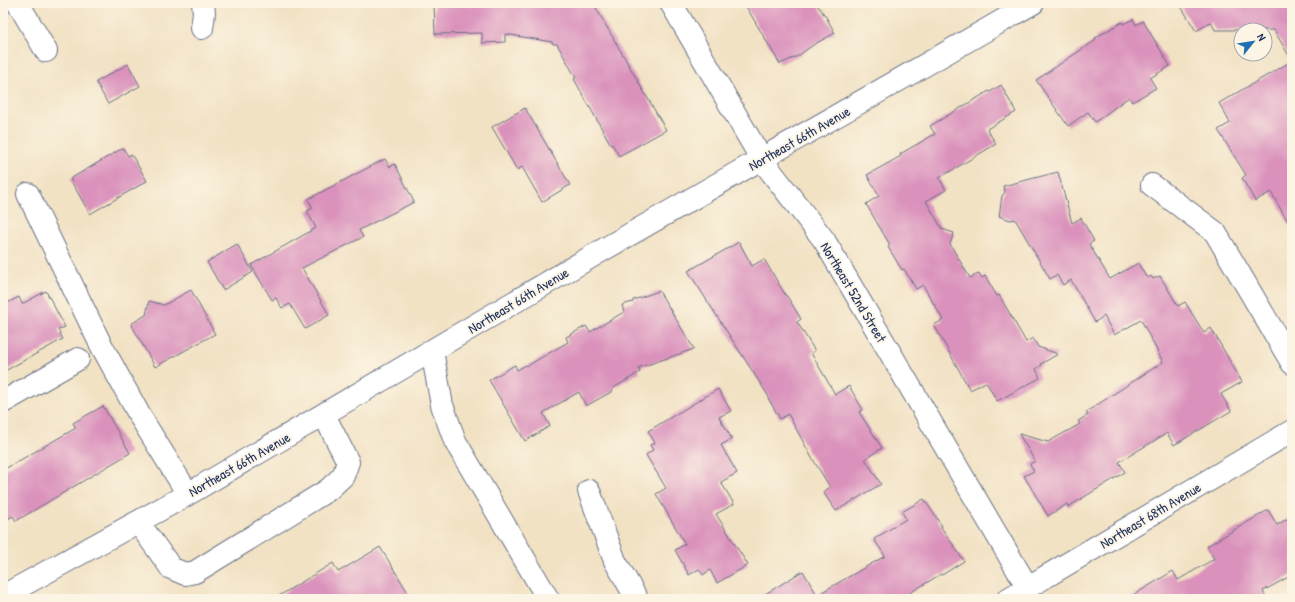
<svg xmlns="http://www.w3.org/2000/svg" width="1295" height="602" viewBox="0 0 1295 602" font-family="'Patrick Hand',sans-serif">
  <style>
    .building { fill: #da91bc }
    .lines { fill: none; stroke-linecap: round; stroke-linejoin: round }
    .minor-casing { stroke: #666e82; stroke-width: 24 }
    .minor { stroke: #fff; stroke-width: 22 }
    .labels { text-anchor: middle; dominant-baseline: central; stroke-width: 4; stroke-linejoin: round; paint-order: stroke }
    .street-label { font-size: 14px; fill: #1b2f5e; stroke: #fcf5e5 }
  </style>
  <rect width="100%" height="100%" fill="#fcf5e5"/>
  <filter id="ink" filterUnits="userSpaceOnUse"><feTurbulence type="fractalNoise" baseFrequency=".025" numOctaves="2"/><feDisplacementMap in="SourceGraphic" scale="8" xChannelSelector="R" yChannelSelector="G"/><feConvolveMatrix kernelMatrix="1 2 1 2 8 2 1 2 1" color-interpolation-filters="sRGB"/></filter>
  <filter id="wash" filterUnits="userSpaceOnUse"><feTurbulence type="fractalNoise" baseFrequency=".012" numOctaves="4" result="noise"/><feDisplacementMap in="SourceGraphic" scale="16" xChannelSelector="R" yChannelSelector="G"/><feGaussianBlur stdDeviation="0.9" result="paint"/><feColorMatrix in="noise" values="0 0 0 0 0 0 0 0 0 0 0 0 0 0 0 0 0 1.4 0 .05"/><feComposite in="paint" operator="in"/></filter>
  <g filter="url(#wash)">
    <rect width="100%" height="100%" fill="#f2e2c4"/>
    <g id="blocks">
      <!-- building -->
      <path class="building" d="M 434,3 L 593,3 L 666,130 L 619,156 L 612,144 L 611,145 L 574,79 L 576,78 L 557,44 L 553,44 L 552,42 L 505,34 L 505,42 L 482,43 L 482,33 L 435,34 Z
        M 744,3 L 816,3 L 826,17 L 835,33 L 813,45 L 798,56 L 780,64 Z
        M 1179,3 L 1292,3 L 1292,229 L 1271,192 L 1255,201 L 1242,178 L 1246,175 L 1218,130 L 1230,123 L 1219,103 L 1292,61 L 1274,30 L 1215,30 L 1211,22 L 1196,31 Z
        M 1133,19 L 1136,25 L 1143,21 L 1170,66 L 1150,78 L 1156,88 L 1132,102 L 1129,97 L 1095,122 L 1088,112 L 1068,126 L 1036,80 L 1096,40 L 1095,38 L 1122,22 L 1123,24 Z
        M 128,64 L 140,86 L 108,104 L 96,82 Z
        M 1001,85 L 1016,112 L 987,129 L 996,144 L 939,178 L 946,190 L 926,201 L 942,229 L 954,233 L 950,244 L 970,278 L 979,273 L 982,278 L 985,276 L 997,296 L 999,295 L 1026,342 L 1033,338 L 1038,347 L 1058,354 L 1041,364 L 1042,365 L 1036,369 L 1040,378 L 997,401 L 986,382 L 970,390 L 934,325 L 943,320 L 923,285 L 916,289 L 904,269 L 902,270 L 888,247 L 890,245 L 866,204 L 879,196 L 867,175 L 901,156 L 900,154 L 935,134 L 930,126 L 989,91 L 990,92 Z
        M 525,108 L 570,185 L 542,202 L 522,167 L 517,170 L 492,127 Z
        M 123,148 L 128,156 L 131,154 L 147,181 L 90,214 L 70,179 Z
        M 385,159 L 390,167 L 395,164 L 414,202 L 359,230 L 363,237 L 302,268 L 329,315 L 305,329 L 290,304 L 282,308 L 276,298 L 272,300 L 251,265 L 316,228 L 307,211 L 313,208 L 308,199 Z
        M 1058,172 L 1072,223 L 1081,218 L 1094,241 L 1089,244 L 1110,279 L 1138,263 L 1146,277 L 1147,276 L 1148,278 L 1151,276 L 1153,279 L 1160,276 L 1178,306 L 1185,302 L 1204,333 L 1211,328 L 1242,382 L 1221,394 L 1231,411 L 1174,445 L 1167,433 L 1119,462 L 1125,472 L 1068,507 L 1067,504 L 1048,516 L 1024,476 L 1034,471 L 1030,464 L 1035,461 L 1019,434 L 1048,442 L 1080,424 L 1078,421 L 1088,415 L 1086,412 L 1163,362 L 1141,320 L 1114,335 L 1104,316 L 1095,322 L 1071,280 L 1063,285 L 1057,275 L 1050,279 L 1015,219 L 1010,220 L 999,216 L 1002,196 L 1005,192 L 1003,186 Z
        M 739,242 L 752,266 L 764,259 L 786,296 L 787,296 L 801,319 L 797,322 L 815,351 L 811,353 L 835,394 L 849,386 L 863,410 L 859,412 L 882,448 L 865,459 L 881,484 L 836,511 L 823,492 L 830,487 L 812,458 L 788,414 L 780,419 L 768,398 L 769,397 L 688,271 Z
        M 237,244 L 253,272 L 223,290 L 207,262 Z
        M 191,290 L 215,334 L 155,367 L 131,324 L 146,315 L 149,301 L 164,305 Z
        M 46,291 L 65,327 L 58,330 L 63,339 L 3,372 L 3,305 L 19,297 L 22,304 Z
        M 659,291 L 694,349 L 638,368 L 640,372 L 612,389 L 613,391 L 586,406 L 579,392 L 543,413 L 550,426 L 525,441 L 489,380 L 515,365 L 517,370 L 526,365 L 527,366 L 568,342 L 566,337 L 586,326 L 590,332 L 624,312 L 622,305 L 633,302 L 633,300 Z
        M 718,389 L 731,411 L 719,417 L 732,439 L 721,445 L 737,473 L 721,482 L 734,504 L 716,514 L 748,565 L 717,583 L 710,570 L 703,575 L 699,569 L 689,575 L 675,550 L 685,544 L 656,494 L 666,488 L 646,455 L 653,450 L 650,445 L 655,443 L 648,431 Z
        M 103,406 L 130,453 L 16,521 L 13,516 L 3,522 L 3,470 L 76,428 L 73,423 Z
        M 924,499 L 942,526 L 941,527 L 964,561 L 942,575 L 941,574 L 900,599 L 757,599 L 803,571 L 817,595 L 885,556 L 874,539 L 906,519 L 902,512 Z
        M 1268,510 L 1277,525 L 1292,516 L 1292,575 L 1263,591 L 1267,599 L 1127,599 L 1173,571 L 1178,580 L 1214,559 L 1207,546 Z
        M 380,547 L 412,599 L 274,599 L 333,563 L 338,572 Z"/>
    </g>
  </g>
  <g filter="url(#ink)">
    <use href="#blocks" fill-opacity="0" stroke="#666e82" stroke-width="1"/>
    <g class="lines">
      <!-- minor casing -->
      <g class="minor-casing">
        <path id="minor" d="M 18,3 L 46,51
          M 671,3 L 762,160 L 824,240 L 1028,588
          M 202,28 L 204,13 L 203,3
          M 1152,185 L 1215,232 L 1292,363
          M 28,194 L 100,343 L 141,418 L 188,494
          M 432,351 L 442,405 L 455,441 L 548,599
          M 3,402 L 78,359
          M 589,491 L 615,561 L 637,599
          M 138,522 L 171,568 L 185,574 L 195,572 L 328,490 L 343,476 L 348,462 L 324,415
          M 3,596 L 183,497 L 601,251 L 1033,3
          M 1008,599 L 1292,431"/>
      </g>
      <!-- minor -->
      <use href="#minor" class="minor"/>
    </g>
  </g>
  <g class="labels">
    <!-- street labels -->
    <g class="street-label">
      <text transform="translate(799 138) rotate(-30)">Northeast 66th Avenue</text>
      <text transform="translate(854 292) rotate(59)">Northeast 52nd Street</text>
      <text transform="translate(518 300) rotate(-31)">Northeast 66th Avenue</text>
      <text transform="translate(239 464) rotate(-30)">Northeast 66th Avenue</text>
      <text transform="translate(1150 515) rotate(-31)">Northeast 68th Avenue</text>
    </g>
  </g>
  <!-- margin -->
  <rect width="1295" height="602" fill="none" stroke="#fcf5e5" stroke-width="16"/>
  <!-- north arrow -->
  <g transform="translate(1253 42) rotate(60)"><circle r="19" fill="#fcf5e5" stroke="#a2a6af"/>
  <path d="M0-3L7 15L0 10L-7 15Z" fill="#1f6fb2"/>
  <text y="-6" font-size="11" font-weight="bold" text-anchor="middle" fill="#1b2f5e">N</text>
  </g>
</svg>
